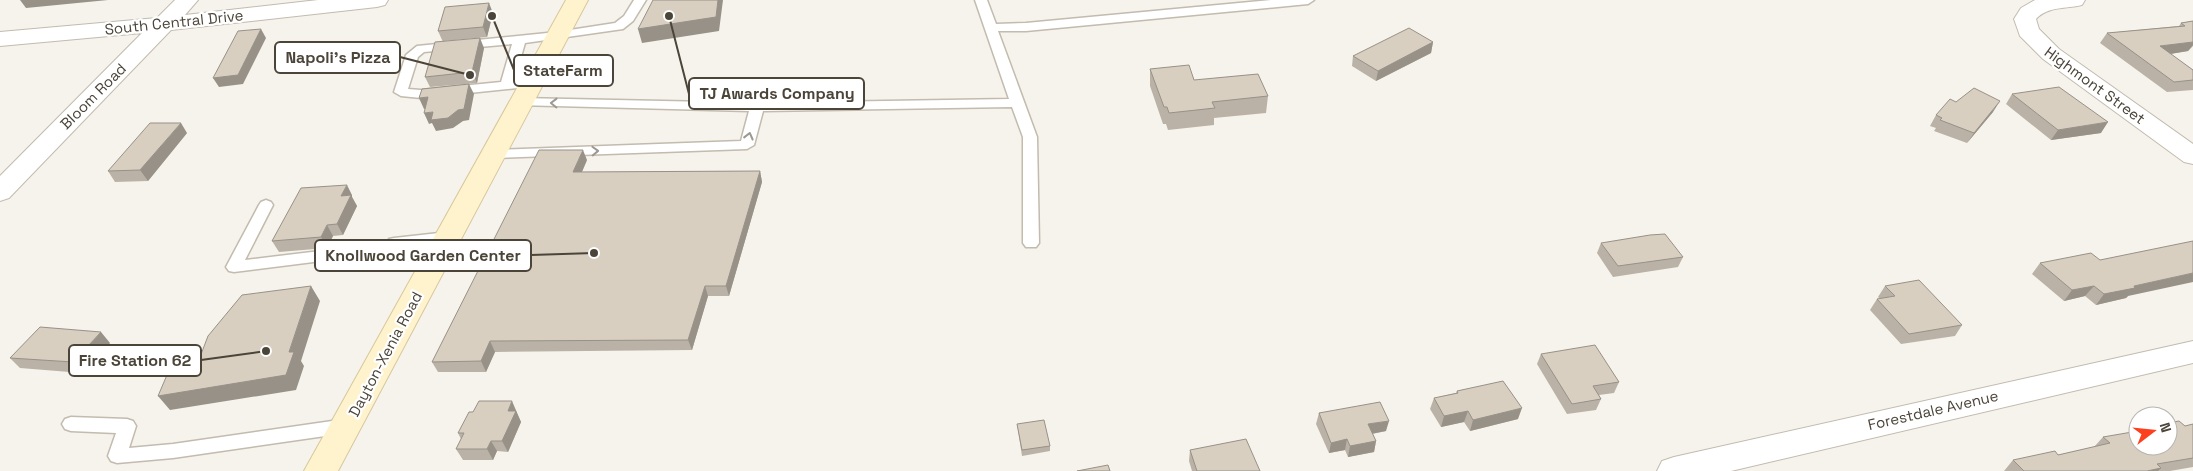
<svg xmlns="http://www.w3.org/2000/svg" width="2193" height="471" viewBox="0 0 2193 471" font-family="'Space Grotesk',sans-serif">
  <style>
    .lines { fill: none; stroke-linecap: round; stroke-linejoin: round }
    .service-casing { stroke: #c2bbae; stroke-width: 3 }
    .minor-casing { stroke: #c2bbae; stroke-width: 2 }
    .secondary-casing { stroke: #d6c79b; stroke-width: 2 }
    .service { fill: #fff; fill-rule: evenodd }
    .minor { fill: #fff; fill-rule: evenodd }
    .secondary { fill: #fff3cd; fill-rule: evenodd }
    .wall { fill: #bab2a6 }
    .shaded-wall { fill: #979187 }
    .building { fill: #d8cfc1; stroke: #979187 }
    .oneway { stroke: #9c9892 }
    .labels { text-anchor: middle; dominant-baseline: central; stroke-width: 4.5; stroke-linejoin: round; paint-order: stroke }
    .street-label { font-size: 15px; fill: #4b4439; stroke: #fff }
    .leader { fill: none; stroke: #4b4439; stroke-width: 2 }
    .callout-dot { fill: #4b4439; stroke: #fff; stroke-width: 2 }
    .callout { fill: #fff; stroke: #4b4439; stroke-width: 2 }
    .callout-label { font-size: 16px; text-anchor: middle; font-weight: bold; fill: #4b4439 }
  </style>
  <rect width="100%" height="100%" fill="#f6f3ec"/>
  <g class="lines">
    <!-- service casing -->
    <g class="service-casing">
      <path id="service" d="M 634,0 L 646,0 L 633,21 L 623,29 L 525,43 L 514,81 L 532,79 L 538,83 L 537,86 L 421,98 L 401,96 L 394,92 L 406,55 L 417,46 L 557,32 L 615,23 L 624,16 ZM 512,44 L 501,82 L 421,90 L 408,89 L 418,57 L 424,52 Z
        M 975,0 L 987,0 L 996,24 L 1026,23 L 1271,0 L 1314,0 L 1308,4 L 1026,31 L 998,31 L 1037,137 L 1039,243 L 1036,247 L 1026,247 L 1023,243 L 1023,137 L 1012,107 L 763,111 L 754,145 L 747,149 L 493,158 L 488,157 L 486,154 L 488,151 L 493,150 L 741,141 L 749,111 L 516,105 L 514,102 L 521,98 L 757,103 L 1009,99 Z
        M 266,200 L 271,202 L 273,205 L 245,260 L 387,243 L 389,239 L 394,238 L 448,232 L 453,233 L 456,237 L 453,241 L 448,242 L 400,247 L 398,251 L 393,252 L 234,272 L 229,271 L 226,267 L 259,205 L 261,202 Z
        M 71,417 L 127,419 L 133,421 L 136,426 L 129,448 L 173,444 L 346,419 L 352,421 L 355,426 L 352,431 L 346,433 L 173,458 L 117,463 L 111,461 L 108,456 L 116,433 L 71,431 L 65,429 L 62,424 L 65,419 Z"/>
    </g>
    <!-- minor casing -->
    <g class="minor-casing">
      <path id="minor" d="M 175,0 L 198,0 L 185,15 L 318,0 L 388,0 L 385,5 L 377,7 L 171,30 L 9,198 L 0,201 L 0,176 L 142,33 L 0,46 L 0,32 L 157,18 Z
        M 2035,0 L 2085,0 L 2082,5 C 2066,9 2048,6 2036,19 L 2039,29 L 2059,49 L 2193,144 L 2193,164 L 2184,162 L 2043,59 L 2020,36 L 2014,19 L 2021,8 Z
        M 2193,341 L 2193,363 L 1731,471 L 1657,471 L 1662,461 L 1674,457 Z"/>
    </g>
    <!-- secondary casing -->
    <g class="secondary-casing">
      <path id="secondary" d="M 566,0 L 588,0 L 338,471 L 304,471 Z"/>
    </g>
    <!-- service -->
    <use href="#service" class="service"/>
    <!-- minor -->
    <use href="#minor" class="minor"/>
    <!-- secondary -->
    <use href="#secondary" class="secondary"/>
  </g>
  <!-- wall -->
  <path class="wall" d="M 493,13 L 487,37 L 444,41 L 484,48 L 477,83 L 430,87 L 425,77 L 443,42 L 438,31 Z
    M 2193,21 L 2193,46 L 2188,51 L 2170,54 L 2193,70 L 2193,90 L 2167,92 L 2100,43 L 2107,33 L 2179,26 L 2181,23 Z
    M 1433,42 L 1431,53 L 1376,81 L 1352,66 L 1353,56 Z
    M 1150,69 L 1194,80 L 1268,96 L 1266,113 L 1214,118 L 1214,125 L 1168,130 L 1166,124 L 1163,124 L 1150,86 Z
    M 2012,94 L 2101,133 L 2051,140 L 2006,104 Z
    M 1956,102 L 1993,112 L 1967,143 L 1934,131 L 1936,128 L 1930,126 L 1936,115 Z
    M 187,133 L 148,181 L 115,182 L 108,171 Z
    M 587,160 L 582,172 L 760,171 L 762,182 L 729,296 L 708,296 L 692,350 L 495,352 L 486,372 L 438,372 L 432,362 Z
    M 352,195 L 352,197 L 357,206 L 343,235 L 333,236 L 327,248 L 279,252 L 272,241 Z
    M 1601,243 L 1683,257 L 1678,267 L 1613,277 L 1597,253 Z
    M 2040,263 L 2128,296 L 2126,298 L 2096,305 L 2085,296 L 2064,301 L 2032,274 Z
    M 1885,286 L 1962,325 L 1955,336 L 1901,344 L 1870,310 L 1877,299 L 1880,299 L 1878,297 Z
    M 110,343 L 82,373 L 20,368 L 10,358 Z
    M 1541,354 L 1619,382 L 1614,393 L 1599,395 L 1601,399 L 1596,410 L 1567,414 L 1537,364 Z
    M 1457,391 L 1518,419 L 1470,431 L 1464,422 L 1441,427 L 1430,409 L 1434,398 L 1456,393 Z
    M 517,412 L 517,413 L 521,422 L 508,452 L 497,451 L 493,460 L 463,460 L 456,449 L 461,439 L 458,433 Z
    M 1319,413 L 1386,431 L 1372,434 L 1376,441 L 1374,452 L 1348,457 L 1345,450 L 1329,453 L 1316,424 Z
    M 1017,424 L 1050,446 L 1050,451 L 1022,456 Z
    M 2193,424 L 2193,467 L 2170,471 L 2004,471 L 2013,460 L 2058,455 L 2094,447 L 2103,437 L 2185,426 Z
    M 1190,450 L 1260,471 L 1192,471 L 1189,461 Z"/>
  <!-- shaded-wall -->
  <path class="shaded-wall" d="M 20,0 L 108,0 L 26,8 Z
    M 718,0 L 723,0 L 719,31 L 642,43 L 638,29 Z
    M 489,3 L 493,13 L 487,37 L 483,27 Z
    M 261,29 L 266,38 L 243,84 L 219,87 L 213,78 Z
    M 480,38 L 484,48 L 477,83 L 472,72 Z
    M 1433,42 L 1431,53 L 1376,81 L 1378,71 Z
    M 2193,42 L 2193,45 L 2188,51 L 2152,57 L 2160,46 Z
    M 469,84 L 474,94 L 469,120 L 463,121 L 453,128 L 436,131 L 432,123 L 429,124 L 424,113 L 433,112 Z
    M 428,97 L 432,108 L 424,109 L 419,98 Z
    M 2000,101 L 1993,112 L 1967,143 L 1974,133 Z
    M 2108,122 L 2101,133 L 2051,140 L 2058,130 Z
    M 181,123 L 187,133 L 148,181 L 140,170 Z
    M 583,150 L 587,160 L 577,183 L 573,172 Z
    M 760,171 L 762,182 L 729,296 L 726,286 Z
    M 347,185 L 352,195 L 352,197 L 357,206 L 343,235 L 337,224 L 341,196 Z
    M 327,225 L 333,236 L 327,248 L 321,237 Z
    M 2193,273 L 2193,282 L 2128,296 L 2126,298 L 2096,305 L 2104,294 L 2134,286 Z
    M 311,286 L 320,301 L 301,361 L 304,366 L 296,390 L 170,410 L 158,396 L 289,352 Z
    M 705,286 L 708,296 L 692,350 L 688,340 Z
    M 2094,286 L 2085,296 L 2064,301 L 2072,290 Z
    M 101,332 L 110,343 L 82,373 L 73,362 Z
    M 490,341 L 495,352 L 486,372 L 481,361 Z
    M 512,401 L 521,422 L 508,452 L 502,441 L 508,411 Z
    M 1522,408 L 1518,419 L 1470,431 L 1473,420 Z
    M 1468,411 L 1464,422 L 1441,427 L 1444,416 Z
    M 1389,421 L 1386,431 L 1365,435 L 1368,424 Z
    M 1347,439 L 1345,450 L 1329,453 L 1331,443 Z
    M 491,441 L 497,451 L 493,460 L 487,449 Z
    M 1376,441 L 1374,452 L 1348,457 L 1350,446 Z
    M 2161,468 L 2158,471 L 2147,471 Z"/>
  <!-- building -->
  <path class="building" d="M 653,0 L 718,0 L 716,17 L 638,29 Z
    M 489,3 L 483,27 L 438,31 L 445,7 Z
    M 2193,21 L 2193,42 L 2160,46 L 2193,70 L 2193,80 L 2174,82 L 2107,33 L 2185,26 L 2181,23 Z
    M 1409,28 L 1433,42 L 1378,71 L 1353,56 Z
    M 261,29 L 238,75 L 213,78 L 238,31 Z
    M 480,38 L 472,72 L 425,77 L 435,42 Z
    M 1189,65 L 1194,80 L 1258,74 L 1268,96 L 1212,102 L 1215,108 L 1169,113 L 1167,107 L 1164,107 L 1150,69 Z
    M 469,84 L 464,109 L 458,110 L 448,118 L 431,120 L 433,112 L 424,113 L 428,97 L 419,98 L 422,89 Z
    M 2059,87 L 2108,122 L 2058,130 L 2012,94 Z
    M 1974,88 L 2000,101 L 1974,133 L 1940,120 L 1942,118 L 1936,115 L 1950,99 L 1956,102 Z
    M 150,123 L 181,123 L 140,170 L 108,171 Z
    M 539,150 L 583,150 L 573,172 L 760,171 L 726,286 L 705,286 L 688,340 L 490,341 L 481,361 L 432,362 Z
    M 347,185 L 341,196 L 351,195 L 337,224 L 327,225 L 321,237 L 272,241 L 301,188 Z
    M 1665,234 L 1683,257 L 1618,266 L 1601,243 L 1650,235 Z
    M 2193,241 L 2193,273 L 2134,286 L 2135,288 L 2104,294 L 2094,286 L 2072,290 L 2040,263 L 2091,253 L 2100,260 Z
    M 1919,280 L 1962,325 L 1909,334 L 1877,299 L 1895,296 L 1885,286 Z
    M 311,286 L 289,352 L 294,352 L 286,375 L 158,396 L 173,361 L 200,357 L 208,336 L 242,295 Z
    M 40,327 L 101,332 L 73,362 L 10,358 Z
    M 1595,345 L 1619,382 L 1593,386 L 1601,399 L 1572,404 L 1541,354 Z
    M 1503,381 L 1522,408 L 1473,420 L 1468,411 L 1444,416 L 1434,398 L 1458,393 L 1457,391 Z
    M 479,401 L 512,401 L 508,411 L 516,411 L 502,441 L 491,441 L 487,449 L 456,449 L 464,433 L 458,433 L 469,412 L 473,412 Z
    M 1380,402 L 1389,421 L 1368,424 L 1376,441 L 1350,446 L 1347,439 L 1331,443 L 1319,413 Z
    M 1044,420 L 1050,446 L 1022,450 L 1017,424 Z
    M 2179,421 L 2185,426 L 2193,424 L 2193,458 L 2157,464 L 2161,468 L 2147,471 L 2024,471 L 2013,460 L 2055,451 L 2058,455 L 2110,443 L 2103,437 L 2138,431 L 2138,446 L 2168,446 L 2168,423 Z
    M 1246,439 L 1260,471 L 1197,471 L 1190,450 Z
    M 1108,465 L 1110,471 L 1077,471 Z"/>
  <!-- one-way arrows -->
  <defs><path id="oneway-chevron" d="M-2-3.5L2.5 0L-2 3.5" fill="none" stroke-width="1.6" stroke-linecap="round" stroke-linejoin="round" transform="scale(1.25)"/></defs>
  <g class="oneway">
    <use href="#oneway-chevron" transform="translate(554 103) rotate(-179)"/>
    <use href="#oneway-chevron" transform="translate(749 136) rotate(-76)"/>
    <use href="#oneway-chevron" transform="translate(595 151) rotate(-2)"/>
  </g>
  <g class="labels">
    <!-- street labels -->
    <g class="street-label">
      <text transform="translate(174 22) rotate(-6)">South Central Drive</text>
      <text transform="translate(2095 85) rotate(36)">Highmont Street</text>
      <text transform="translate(93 96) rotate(-45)">Bloom Road</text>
      <text transform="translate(385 354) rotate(-62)">Dayton-Xenia Road</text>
      <text transform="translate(1933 410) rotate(-13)">Forestdale Avenue</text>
    </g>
  </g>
  <!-- callouts -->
  <path class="leader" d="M470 75L400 57M492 16L514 70M669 16L689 94M594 253L531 255M266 351L201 360"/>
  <g class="callout-dot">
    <circle cx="470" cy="75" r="5"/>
    <circle cx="492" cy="16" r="5"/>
    <circle cx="669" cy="16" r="5"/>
    <circle cx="594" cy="253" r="5"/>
    <circle cx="266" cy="351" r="5"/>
  </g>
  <g class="callout">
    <rect x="275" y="42" width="125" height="31" rx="5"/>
    <rect x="514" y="55" width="99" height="31" rx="5"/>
    <rect x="689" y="78" width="175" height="31" rx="5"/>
    <rect x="315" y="240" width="216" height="31" rx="5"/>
    <rect x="69" y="345" width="132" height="31" rx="5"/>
  </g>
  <g class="callout-label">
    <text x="338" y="63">Napoli's Pizza</text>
    <text x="563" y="76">StateFarm</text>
    <text x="777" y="99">TJ Awards Company</text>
    <text x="423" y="261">Knollwood Garden Center</text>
    <text x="135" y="366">Fire Station 62</text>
  </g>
  <!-- north arrow -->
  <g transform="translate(2153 431) rotate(74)"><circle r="24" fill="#ffffff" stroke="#b7b4b0"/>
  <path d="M0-4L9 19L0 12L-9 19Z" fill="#fc3f1d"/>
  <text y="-8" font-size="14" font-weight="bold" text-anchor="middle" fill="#4b4439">N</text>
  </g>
</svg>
